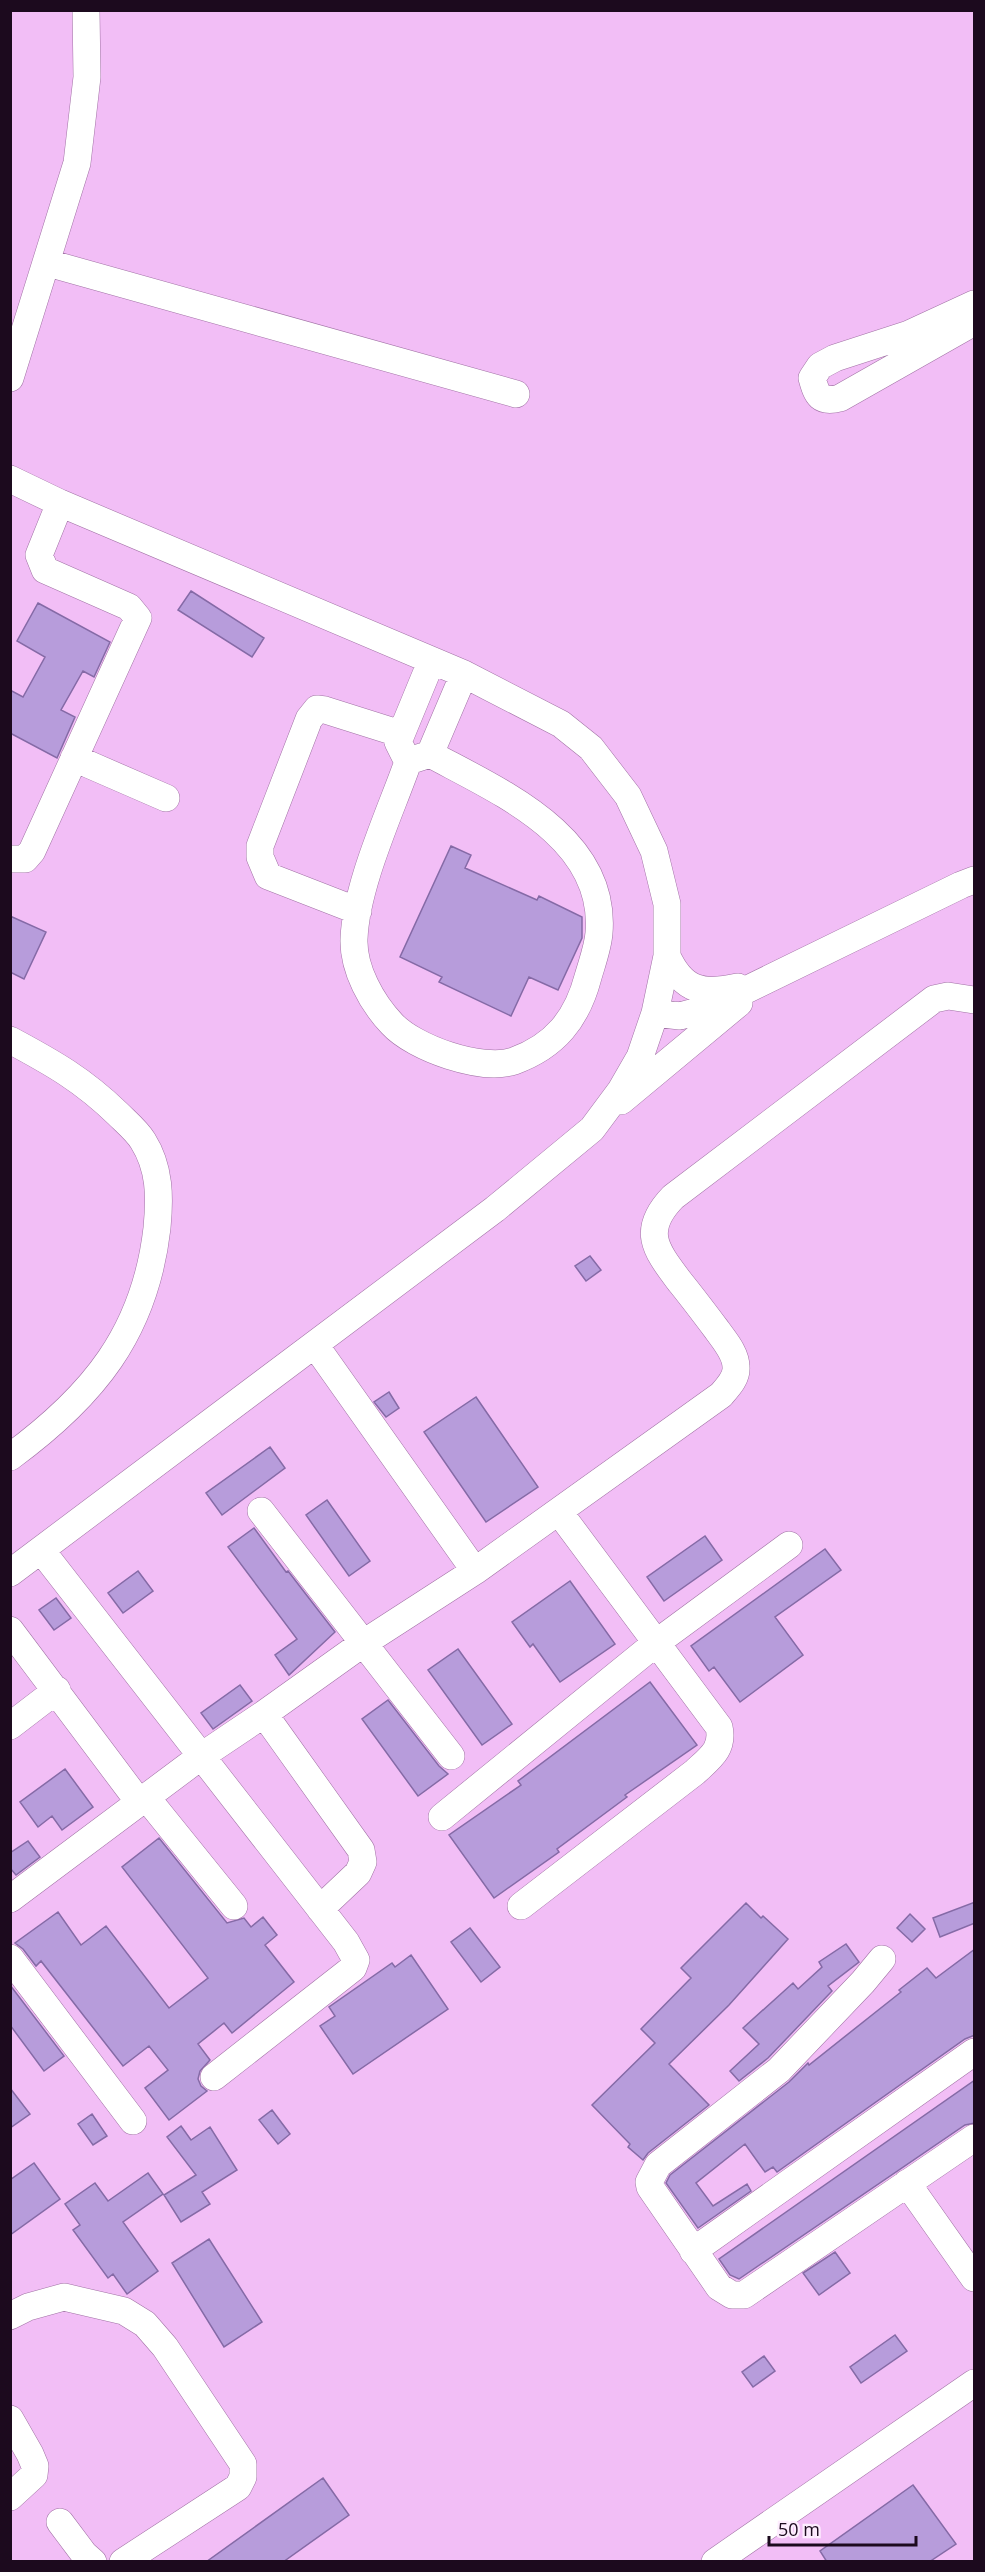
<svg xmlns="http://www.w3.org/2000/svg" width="985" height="2572" viewBox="0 0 985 2572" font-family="'Open Sans',sans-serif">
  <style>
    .building { fill: #b79cdb; stroke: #856aa6; stroke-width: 1.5 }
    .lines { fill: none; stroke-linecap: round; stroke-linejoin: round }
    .minor-casing { stroke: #a172a5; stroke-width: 28 }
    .minor { stroke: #fff; stroke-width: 27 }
  </style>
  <rect width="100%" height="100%" fill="#f2bef6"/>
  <!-- building -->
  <path class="building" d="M 191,591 L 264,638 L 252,657 L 178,610 Z
    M 38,603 L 110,642 L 94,677 L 83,671 L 61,710 L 75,717 L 57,758 L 10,733 L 10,690 L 23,697 L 45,657 L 17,641 Z
    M 451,846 L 471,855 L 465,868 L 537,900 L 539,896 L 582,917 L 582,938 L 558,990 L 529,977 L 511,1016 L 439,982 L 442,977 L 400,957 Z
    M 10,916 L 46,932 L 24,979 L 10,972 Z
    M 590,1256 L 601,1270 L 586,1281 L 575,1266 Z
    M 389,1392 L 399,1408 L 386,1417 L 374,1402 Z
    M 476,1397 L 538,1487 L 486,1522 L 424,1432 Z
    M 270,1447 L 285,1468 L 222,1515 L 206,1493 Z
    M 327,1500 L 370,1561 L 349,1576 L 306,1515 Z
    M 254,1528 L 286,1572 L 288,1571 L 335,1632 L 289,1675 L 275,1655 L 297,1639 L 228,1547 Z
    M 705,1536 L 722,1560 L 664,1601 L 647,1577 Z
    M 825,1549 L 841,1570 L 775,1617 L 803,1655 L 740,1702 L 714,1667 L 709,1671 L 691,1646 Z
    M 138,1571 L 153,1591 L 123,1613 L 108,1593 Z
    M 570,1581 L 615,1644 L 560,1682 L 533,1644 L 530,1647 L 512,1622 Z
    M 56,1598 L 71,1618 L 54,1630 L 39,1610 Z
    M 458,1649 L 512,1724 L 482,1745 L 428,1670 Z
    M 650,1682 L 697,1745 L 625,1795 L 627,1797 L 557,1849 L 559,1852 L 494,1898 L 449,1835 L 521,1785 L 518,1781 Z
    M 240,1685 L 252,1701 L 213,1729 L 201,1713 Z
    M 388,1700 L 439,1766 L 448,1774 L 418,1796 L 362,1719 Z
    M 65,1769 L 93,1807 L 62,1830 L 52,1816 L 38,1827 L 20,1802 Z
    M 159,1838 L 227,1923 L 244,1918 L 251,1927 L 263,1917 L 277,1935 L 265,1945 L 294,1982 L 232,2033 L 224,2023 L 198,2044 L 210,2060 L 200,2071 L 198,2079 L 201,2086 L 207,2091 L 169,2120 L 145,2088 L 168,2070 L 149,2046 L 123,2066 L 41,1961 L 36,1966 L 23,1949 L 15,1943 L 58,1912 L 81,1945 L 106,1926 L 169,2008 L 208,1978 L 122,1867 Z
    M 28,1841 L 40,1857 L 16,1875 L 10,1868 L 10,1853 Z
    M 975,1902 L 975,1923 L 940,1937 L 933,1918 Z
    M 746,1903 L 761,1918 L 763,1916 L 788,1939 L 729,2005 L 669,2064 L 709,2105 L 648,2153 L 643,2160 L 628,2147 L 630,2144 L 592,2105 L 655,2043 L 641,2029 L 691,1978 L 681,1968 Z
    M 910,1914 L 925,1929 L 912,1942 L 897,1928 Z
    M 470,1928 L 500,1967 L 481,1982 L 451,1942 Z
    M 846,1944 L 859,1962 L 828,1986 L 832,1991 L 768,2058 L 739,2081 L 730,2071 L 759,2044 L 743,2028 L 793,1983 L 798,1989 L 822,1967 L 819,1962 Z
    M 975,1949 L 975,2035 L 965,2039 L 777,2172 L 773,2167 L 765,2172 L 745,2144 L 696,2183 L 713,2206 L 747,2184 L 751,2191 L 698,2228 L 666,2183 L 670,2175 L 789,2082 L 808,2063 L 809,2065 L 901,1992 L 899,1990 L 927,1968 L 936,1978 Z
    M 411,1955 L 448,2009 L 353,2074 L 320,2026 L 335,2016 L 329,2007 L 392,1963 L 395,1967 Z
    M 10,1985 L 64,2056 L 44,2071 L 10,2025 Z
    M 975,2080 L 975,2123 L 965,2125 L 739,2279 L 730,2275 L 719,2259 Z
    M 10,2088 L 30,2114 L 10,2128 Z
    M 272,2110 L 290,2134 L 278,2144 L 259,2120 Z
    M 92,2114 L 107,2136 L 93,2145 L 78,2124 Z
    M 181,2126 L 191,2140 L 210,2127 L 237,2170 L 202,2192 L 210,2204 L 181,2222 L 164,2195 L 196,2175 L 167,2137 Z
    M 34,2163 L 60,2199 L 10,2235 L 10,2180 Z
    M 148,2173 L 163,2194 L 123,2222 L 158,2271 L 127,2294 L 113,2274 L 108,2278 L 73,2230 L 80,2225 L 65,2204 L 95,2183 L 108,2201 Z
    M 209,2239 L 262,2322 L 224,2347 L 172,2263 Z
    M 835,2252 L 850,2273 L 819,2295 L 803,2273 Z
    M 895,2335 L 907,2351 L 861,2383 L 850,2367 Z
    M 764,2356 L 775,2371 L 753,2387 L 742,2372 Z
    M 323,2478 L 349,2515 L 283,2562 L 206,2562 Z
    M 913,2485 L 956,2544 L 929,2562 L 827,2562 L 820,2551 Z"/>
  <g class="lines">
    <!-- minor casing -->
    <g class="minor-casing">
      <path id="minor" d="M 48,263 L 516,394
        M 974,304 L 909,334 L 835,358 L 820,366 L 812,378 C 817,396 820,403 840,398 L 974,322
        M 10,378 L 77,163 L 87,77 L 86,10
        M 10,479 L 60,503 L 464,674 L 561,724 L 591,748 L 628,796 L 654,851 L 667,904 L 667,956 L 655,1013 L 640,1057 L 621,1090 L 592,1129 L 495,1209 L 10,1573
        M 430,754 C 500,792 607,837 599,933 C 598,947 592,963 588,977 C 577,1019 555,1046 514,1061 C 482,1072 414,1048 392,1024 C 372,1003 353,969 354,939 C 356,885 390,813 408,762 L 398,742 L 431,662
        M 74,758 L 166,798
        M 415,759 L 430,754 L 464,674
        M 10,859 L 25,859 L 32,851 L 138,618 L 129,607 L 45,570 L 39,555 L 60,503
        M 358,911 L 268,876 L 260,857 L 260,846 L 309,719 L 317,709 L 325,710 L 401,734
        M 667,956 C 683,991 703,995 738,987
        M 655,1013 L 680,1016 L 709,1008 L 961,885 L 974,880
        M 10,1040 C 53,1063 83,1080 118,1114 C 126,1122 137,1131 143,1141 C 160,1168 160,1197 157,1228 C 145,1333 93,1396 10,1457
        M 621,1101 L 739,1003
        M 315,1345 L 475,1571
        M 261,1511 L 451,1756
        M 41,1550 L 346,1942 L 356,1960 L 353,1968 L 214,2077
        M 10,1630 L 139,1802
        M 264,1714 L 361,1850 L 363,1862 L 358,1873 L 320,1909
        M 10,1726 L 57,1690
        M 146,1797 L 234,1906
        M 442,1817 L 656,1643 L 789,1545
        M 10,1899 L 200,1757 L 264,1714 L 362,1644 L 475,1571 L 721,1395 C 728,1387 737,1378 736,1367 C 736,1353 724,1340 717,1330 C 705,1314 693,1298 680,1282 C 656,1250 640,1231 673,1197 L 934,999 L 948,996 L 974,1000
        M 521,1906 L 695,1772 C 710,1758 724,1749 719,1727 L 559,1512
        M 10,1958 L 133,2121
        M 882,1959 L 863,1982 L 779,2070 L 658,2165 L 649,2182 L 650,2187 L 719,2287 L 732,2295 L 744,2295 L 974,2138
        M 907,2183 L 974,2278
        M 693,2251 L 974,2052
        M 10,2316 L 28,2307 L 64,2297 L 124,2311 L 145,2324 L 165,2347 L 243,2464 L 243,2477 L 238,2487 L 123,2562
        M 10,2419 L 30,2454 L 35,2466 L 34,2475 L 10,2497
        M 60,2522 L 84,2554 L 93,2562
        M 715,2562 L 974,2383"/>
    </g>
    <!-- minor -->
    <use href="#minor" class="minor"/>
  </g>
  <!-- border -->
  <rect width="985" height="2572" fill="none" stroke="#1c0a1e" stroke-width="24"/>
  <!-- scale -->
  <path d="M769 2536v9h147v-9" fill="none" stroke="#1c0a1e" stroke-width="3"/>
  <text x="778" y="2536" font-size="18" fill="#1c0a1e" stroke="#fdedfe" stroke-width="4.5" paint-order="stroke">50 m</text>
</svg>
